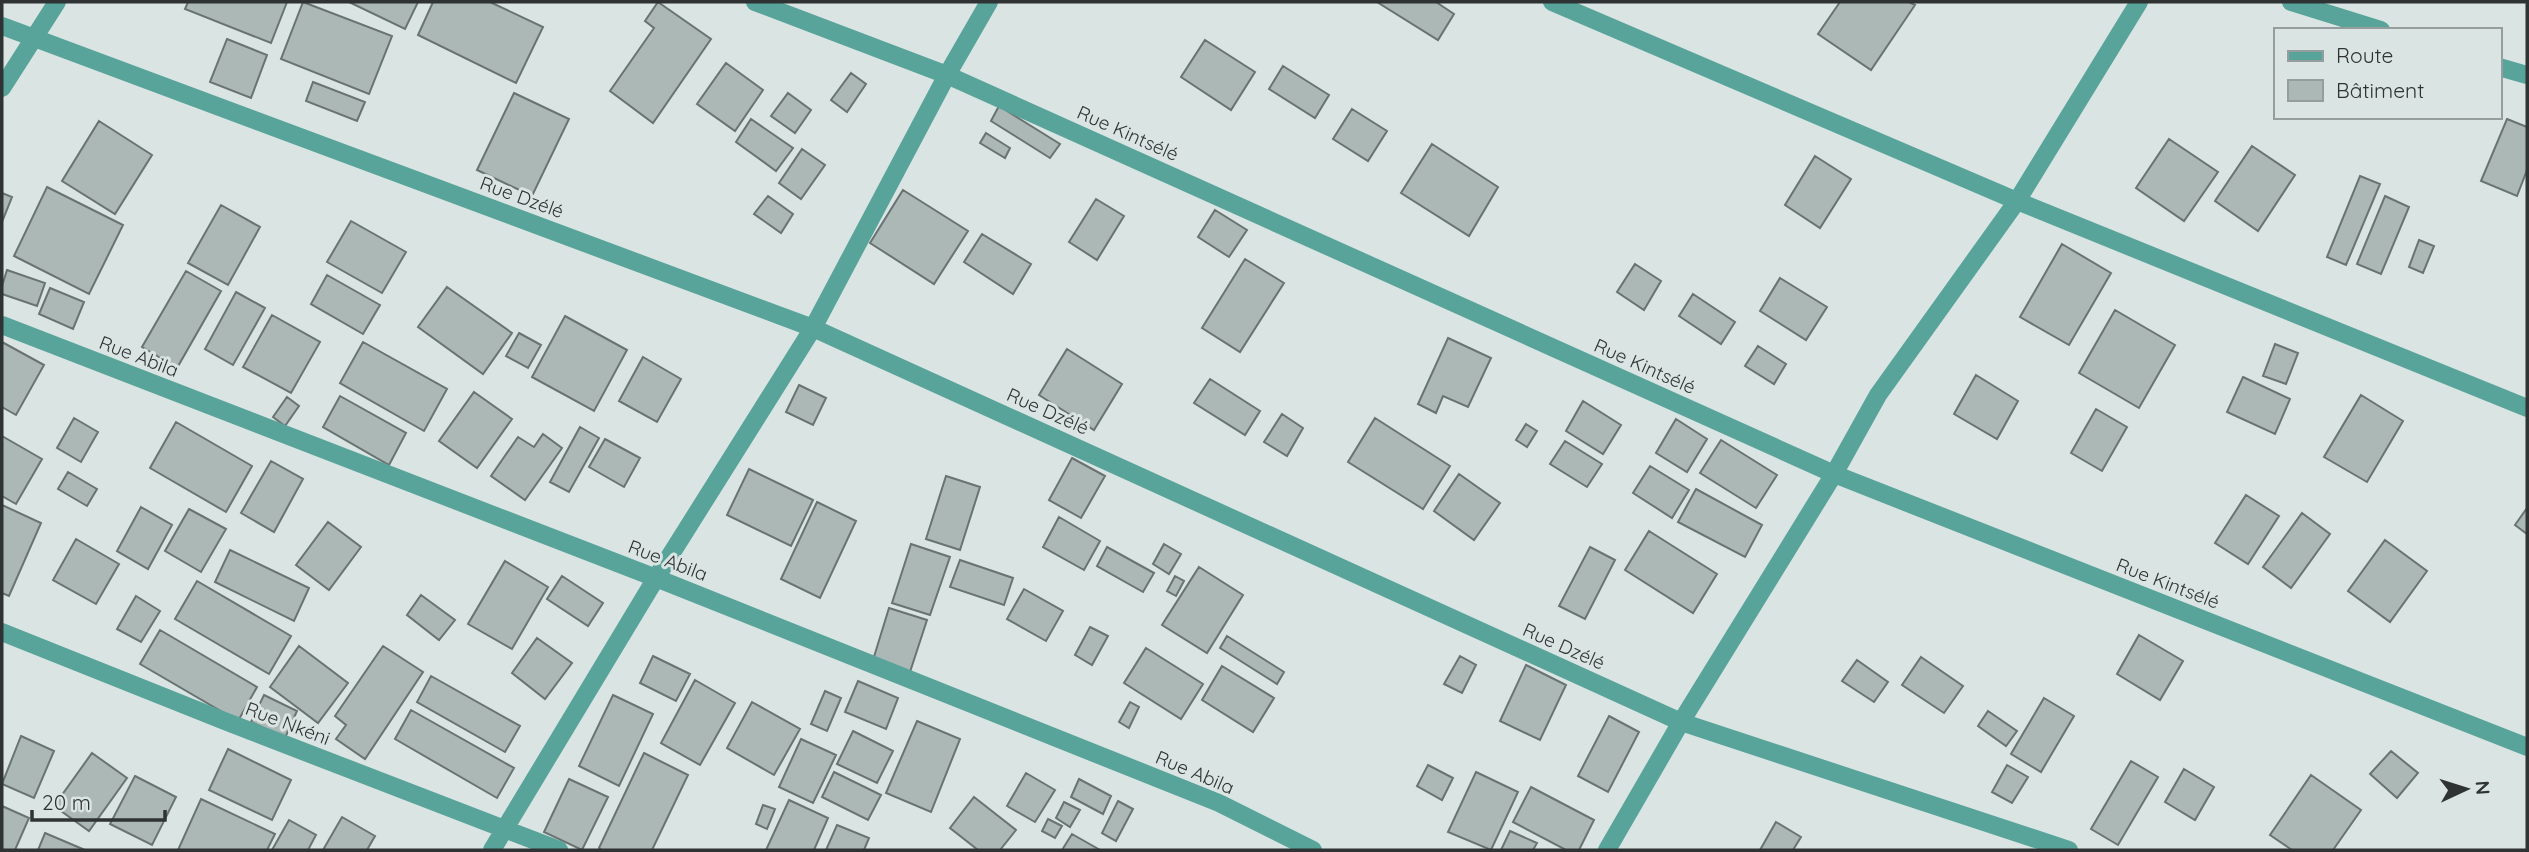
<svg xmlns="http://www.w3.org/2000/svg" width="2529" height="852" viewBox="0 0 2529 852" font-family="Quicksand,sans-serif">
  <style>
    .building { fill: #acb8b6; stroke: #697472; stroke-width: 2 }
    .lines { fill: none; stroke-linecap: round; stroke-linejoin: round }
    .street { stroke: #59a49a; stroke-width: 18 }
    .labels { text-anchor: middle; dominant-baseline: central; stroke-width: 6; stroke-linejoin: round; paint-order: stroke }
    .street-label { font-size: 19px; fill: #2f3333; stroke: #dae5e3 }
  </style>
  <rect width="100%" height="100%" fill="#dae5e3"/>
  <!-- building -->
  <path class="building" d="M 188,2 L 287,2 L 271,43 L 185,9 Z
    M 303,2 L 392,36 L 369,94 L 281,59 Z
    M 349,2 L 418,2 L 405,29 Z
    M 433,2 L 490,2 L 543,27 L 516,83 L 418,35 Z
    M 658,2 L 711,39 L 653,123 L 610,91 L 654,28 L 645,21 Z
    M 1377,2 L 1436,2 L 1454,14 L 1438,40 Z
    M 1840,2 L 1909,2 L 1915,5 L 1871,70 L 1818,34 Z
    M 227,39 L 267,55 L 251,98 L 210,82 Z
    M 1205,40 L 1255,72 L 1231,110 L 1181,77 Z
    M 726,63 L 763,90 L 735,131 L 697,104 Z
    M 1283,66 L 1329,95 L 1315,118 L 1269,89 Z
    M 851,73 L 866,84 L 847,112 L 831,100 Z
    M 313,82 L 365,102 L 357,121 L 306,101 Z
    M 514,93 L 569,119 L 532,196 L 477,170 Z
    M 788,93 L 811,110 L 795,133 L 771,116 Z
    M 999,106 L 1060,144 L 1050,158 L 991,121 Z
    M 1352,109 L 1387,131 L 1368,161 L 1333,139 Z
    M 751,119 L 793,148 L 776,171 L 736,142 Z
    M 2507,119 L 2527,127 L 2527,170 L 2517,196 L 2481,181 Z
    M 99,121 L 152,155 L 115,214 L 62,181 Z
    M 986,133 L 1010,148 L 1005,158 L 980,143 Z
    M 2169,139 L 2218,172 L 2184,221 L 2136,188 Z
    M 1432,144 L 1498,187 L 1469,236 L 1401,193 Z
    M 2252,146 L 2295,175 L 2258,231 L 2215,201 Z
    M 802,149 L 825,165 L 801,199 L 779,183 Z
    M 1815,156 L 1851,179 L 1820,228 L 1785,205 Z
    M 2360,176 L 2380,184 L 2346,265 L 2327,257 Z
    M 47,187 L 123,225 L 89,294 L 14,256 Z
    M 903,190 L 968,231 L 934,284 L 870,243 Z
    M 2,193 L 12,197 L 2,222 Z
    M 768,196 L 793,214 L 781,233 L 754,214 Z
    M 2385,196 L 2409,207 L 2381,274 L 2357,264 Z
    M 1096,199 L 1124,216 L 1097,260 L 1069,242 Z
    M 221,205 L 260,227 L 228,285 L 188,263 Z
    M 1215,210 L 1247,230 L 1229,257 L 1198,237 Z
    M 351,221 L 406,252 L 382,293 L 327,262 Z
    M 982,234 L 1031,264 L 1013,294 L 964,262 Z
    M 2419,240 L 2434,246 L 2423,273 L 2409,267 Z
    M 2062,244 L 2111,273 L 2069,345 L 2020,317 Z
    M 1245,259 L 1284,283 L 1240,352 L 1202,328 Z
    M 1635,264 L 1661,281 L 1644,310 L 1617,292 Z
    M 7,270 L 45,283 L 37,306 L 2,294 L 2,286 Z
    M 186,271 L 221,291 L 177,368 L 142,347 Z
    M 327,275 L 380,305 L 363,334 L 311,304 Z
    M 1780,278 L 1827,307 L 1806,340 L 1760,311 Z
    M 447,287 L 512,333 L 483,374 L 418,327 Z
    M 50,288 L 84,302 L 73,329 L 39,314 Z
    M 236,292 L 265,308 L 233,365 L 205,349 Z
    M 1693,294 L 1735,322 L 1721,344 L 1679,316 Z
    M 2115,310 L 2175,345 L 2139,408 L 2079,373 Z
    M 272,315 L 320,342 L 291,393 L 243,367 Z
    M 565,316 L 627,350 L 594,411 L 532,377 Z
    M 519,333 L 541,345 L 528,368 L 506,356 Z
    M 1448,338 L 1491,358 L 1468,407 L 1443,396 L 1436,413 L 1418,404 Z
    M 2,342 L 44,365 L 16,415 L 2,407 Z
    M 363,342 L 447,389 L 424,431 L 340,383 Z
    M 2275,344 L 2298,353 L 2286,384 L 2263,376 Z
    M 1758,346 L 1786,364 L 1774,384 L 1745,366 Z
    M 1067,349 L 1122,384 L 1094,430 L 1039,395 Z
    M 643,357 L 681,379 L 657,422 L 619,401 Z
    M 1976,375 L 2018,401 L 1997,439 L 1954,414 Z
    M 2243,377 L 2290,399 L 2275,434 L 2227,412 Z
    M 1210,379 L 1260,411 L 1245,435 L 1194,403 Z
    M 799,385 L 826,398 L 813,425 L 786,412 Z
    M 474,392 L 512,419 L 477,468 L 439,441 Z
    M 2361,395 L 2403,421 L 2367,482 L 2324,457 Z
    M 340,396 L 406,433 L 389,465 L 323,427 Z
    M 287,397 L 299,406 L 285,426 L 273,417 Z
    M 1583,401 L 1621,425 L 1603,454 L 1566,431 Z
    M 2096,409 L 2127,427 L 2102,471 L 2071,453 Z
    M 1282,414 L 1303,428 L 1287,456 L 1264,442 Z
    M 74,418 L 98,432 L 81,462 L 57,448 Z
    M 1375,418 L 1450,466 L 1423,509 L 1348,462 Z
    M 1676,419 L 1707,439 L 1687,472 L 1656,453 Z
    M 176,422 L 252,466 L 226,512 L 150,468 Z
    M 1526,424 L 1537,431 L 1527,447 L 1516,440 Z
    M 580,427 L 599,438 L 569,492 L 550,482 Z
    M 543,434 L 562,448 L 525,500 L 491,476 L 518,437 L 534,447 Z
    M 2,436 L 42,459 L 16,504 L 2,496 Z
    M 605,439 L 640,458 L 624,487 L 589,467 Z
    M 1721,440 L 1777,475 L 1756,508 L 1700,473 Z
    M 1565,441 L 1602,464 L 1587,487 L 1550,464 Z
    M 1072,458 L 1105,476 L 1081,518 L 1049,500 Z
    M 271,461 L 303,479 L 274,532 L 241,513 Z
    M 1650,466 L 1689,490 L 1672,518 L 1633,493 Z
    M 749,469 L 813,500 L 791,546 L 727,515 Z
    M 68,472 L 97,489 L 87,506 L 58,489 Z
    M 1459,474 L 1500,503 L 1474,540 L 1434,511 Z
    M 946,476 L 980,487 L 960,550 L 926,539 Z
    M 1696,489 L 1762,525 L 1745,557 L 1678,522 Z
    M 2246,495 L 2279,516 L 2248,564 L 2215,543 Z
    M 817,502 L 856,521 L 820,598 L 781,579 Z
    M 2,505 L 41,523 L 9,596 L 2,593 Z
    M 141,507 L 172,525 L 148,569 L 117,551 Z
    M 2527,508 L 2527,534 L 2515,525 Z
    M 189,509 L 226,529 L 201,572 L 165,551 Z
    M 2302,513 L 2330,534 L 2291,588 L 2263,567 Z
    M 1059,517 L 1100,541 L 1084,570 L 1043,547 Z
    M 328,522 L 361,547 L 329,590 L 296,565 Z
    M 1649,531 L 1717,574 L 1693,613 L 1625,570 Z
    M 76,539 L 119,564 L 96,604 L 53,580 Z
    M 2385,540 L 2427,571 L 2390,622 L 2348,591 Z
    M 911,544 L 950,557 L 930,615 L 892,603 Z
    M 1164,544 L 1181,554 L 1169,574 L 1153,564 Z
    M 1107,547 L 1154,573 L 1143,592 L 1097,566 Z
    M 1590,547 L 1615,560 L 1585,619 L 1559,606 Z
    M 230,550 L 309,588 L 294,621 L 215,582 Z
    M 960,560 L 1013,578 L 1004,605 L 950,587 Z
    M 505,561 L 548,587 L 512,649 L 468,624 Z
    M 1199,567 L 1243,595 L 1207,653 L 1162,625 Z
    M 562,576 L 603,603 L 588,626 L 547,599 Z
    M 1175,576 L 1184,581 L 1176,596 L 1167,591 Z
    M 197,581 L 291,636 L 269,674 L 175,619 Z
    M 1024,589 L 1063,611 L 1046,641 L 1007,619 Z
    M 421,595 L 455,620 L 439,640 L 407,615 Z
    M 136,596 L 160,611 L 141,642 L 117,629 Z
    M 889,608 L 927,620 L 910,672 L 873,660 Z
    M 1090,627 L 1108,636 L 1092,665 L 1075,655 Z
    M 160,630 L 257,687 L 238,721 L 140,664 Z
    M 2139,635 L 2183,661 L 2160,700 L 2117,674 Z
    M 1227,636 L 1284,672 L 1277,684 L 1220,648 Z
    M 537,638 L 572,663 L 545,699 L 512,673 Z
    M 299,646 L 348,683 L 318,723 L 270,687 Z
    M 383,646 L 423,672 L 365,759 L 336,739 L 346,725 L 335,716 Z
    M 1146,648 L 1203,684 L 1181,719 L 1124,683 Z
    M 653,656 L 690,674 L 676,701 L 640,683 Z
    M 1460,656 L 1476,665 L 1462,693 L 1444,684 Z
    M 1921,657 L 1963,686 L 1944,713 L 1902,685 Z
    M 1857,660 L 1888,682 L 1874,702 L 1842,681 Z
    M 1526,665 L 1566,685 L 1540,740 L 1500,721 Z
    M 1222,666 L 1274,698 L 1253,732 L 1202,700 Z
    M 431,676 L 520,726 L 505,752 L 417,702 Z
    M 695,680 L 735,703 L 700,765 L 661,743 Z
    M 858,681 L 898,698 L 886,729 L 845,712 Z
    M 825,691 L 841,698 L 827,731 L 811,724 Z
    M 264,695 L 297,711 L 285,738 L 251,722 Z
    M 613,695 L 653,714 L 619,786 L 579,766 Z
    M 2044,698 L 2074,716 L 2041,772 L 2011,754 Z
    M 752,702 L 800,729 L 774,775 L 727,748 Z
    M 1130,702 L 1139,707 L 1129,728 L 1119,722 Z
    M 411,710 L 514,768 L 497,798 L 395,739 Z
    M 1988,711 L 2017,731 L 2006,746 L 1978,726 Z
    M 1609,716 L 1639,732 L 1608,792 L 1578,776 Z
    M 917,721 L 960,739 L 931,812 L 886,793 Z
    M 853,731 L 893,751 L 877,783 L 837,764 Z
    M 21,736 L 54,751 L 34,798 L 2,784 Z
    M 801,739 L 836,755 L 813,803 L 779,787 Z
    M 228,749 L 291,780 L 272,820 L 209,790 Z
    M 2391,751 L 2418,773 L 2397,798 L 2370,774 Z
    M 92,753 L 127,778 L 89,831 L 54,806 Z
    M 644,753 L 688,775 L 652,850 L 602,850 L 599,848 Z
    M 2131,761 L 2158,777 L 2118,845 L 2091,829 Z
    M 1428,765 L 1453,778 L 1442,800 L 1417,786 Z
    M 2007,765 L 2028,777 L 2012,803 L 1992,792 Z
    M 2184,769 L 2214,787 L 2195,820 L 2165,802 Z
    M 834,772 L 881,795 L 868,820 L 822,797 Z
    M 1476,772 L 1518,792 L 1491,850 L 1448,832 Z
    M 1026,773 L 1055,790 L 1035,822 L 1007,806 Z
    M 2311,775 L 2361,810 L 2333,850 L 2292,850 L 2270,835 Z
    M 135,776 L 176,797 L 152,845 L 110,824 Z
    M 569,779 L 608,797 L 582,850 L 544,832 Z
    M 1079,779 L 1111,796 L 1103,814 L 1071,797 Z
    M 1531,787 L 1594,820 L 1579,850 L 1566,850 L 1513,822 Z
    M 974,797 L 1016,830 L 1000,850 L 978,850 L 950,828 Z
    M 201,799 L 275,834 L 267,850 L 178,850 Z
    M 789,800 L 828,818 L 814,850 L 766,850 Z
    M 1118,801 L 1133,809 L 1116,841 L 1102,833 Z
    M 1064,802 L 1080,810 L 1070,827 L 1056,818 Z
    M 763,805 L 775,809 L 767,829 L 756,824 Z
    M 2,806 L 29,818 L 15,850 L 2,850 Z
    M 342,817 L 375,836 L 367,850 L 323,850 Z
    M 1048,819 L 1062,826 L 1055,838 L 1042,831 Z
    M 289,820 L 316,835 L 308,850 L 272,850 Z
    M 1776,822 L 1801,837 L 1793,850 L 1760,850 Z
    M 837,825 L 869,838 L 864,850 L 826,850 Z
    M 1510,831 L 1537,843 L 1533,850 L 1501,850 Z
    M 45,833 L 85,850 L 38,850 Z
    M 1072,834 L 1100,850 L 1062,850 Z"/>
  <g class="lines">
    <!-- street -->
    <path class="street" d="M 755,2 L 947,75 L 1834,474 L 2527,747
      M 1552,2 L 2017,201 L 2527,408
      M 2291,2 L 2381,30
      M 2,26 L 813,328 L 1681,722 L 2069,850
      M 2499,67 L 2527,75
      M 2,88 L 57,2
      M 2,325 L 656,578 L 1219,803 L 1313,850
      M 2,632 L 227,722 L 559,850
      M 492,850 L 656,578 L 813,328 L 947,75 L 989,2
      M 1607,850 L 1681,722 L 1834,474 L 1878,395 L 2017,201 L 2139,2"/>
  </g>
  <g class="labels">
    <!-- street labels -->
    <g class="street-label">
      <text transform="translate(1128 133) rotate(24)">Rue Kintsélé</text>
      <text transform="translate(522 197) rotate(20)">Rue Dzélé</text>
      <text transform="translate(139 356) rotate(21)">Rue Abila</text>
      <text transform="translate(1645 366) rotate(24)">Rue Kintsélé</text>
      <text transform="translate(1048 411) rotate(24)">Rue Dzélé</text>
      <text transform="translate(668 560) rotate(21)">Rue Abila</text>
      <text transform="translate(2168 583) rotate(21)">Rue Kintsélé</text>
      <text transform="translate(1564 646) rotate(24)">Rue Dzélé</text>
      <text transform="translate(288 723) rotate(21)">Rue Nkéni</text>
      <text transform="translate(1195 772) rotate(23)">Rue Abila</text>
    </g>
  </g>
  <!-- border -->
  <rect width="2529" height="852" fill="none" stroke="#2f3333" stroke-width="7"/>
  <!-- legend -->
  <rect x="2274" y="28" width="228" height="91" fill="#dae5e3" stroke="#969e9d" stroke-width="2"/>
  <rect x="2288" y="51" width="35" height="10" fill="#59a49a" stroke="#969e9d" stroke-width="2"/>
  <text x="2336" y="63" font-size="21" fill="#2f3333">Route</text>
  <rect x="2288" y="80" width="35" height="21" fill="#acb8b6" stroke="#969e9d" stroke-width="2"/>
  <text x="2336" y="98" font-size="21" fill="#2f3333">Bâtiment</text>
  <!-- north arrow -->
  <g transform="translate(2466 789) rotate(86)" stroke="#dae5e3" stroke-width="5" paint-order="stroke">
  <path d="M0-5L12 26L0 18L-12 26Z" fill="#2f3333"/>
  <text y="-10" font-size="19" font-weight="bold" text-anchor="middle" fill="#2f3333">N</text>
  </g>
  <!-- scale -->
  <path d="M32 810v10h133v-10" fill="none" stroke="#2f3333" stroke-width="3.5"/>
  <text x="42" y="810" font-size="21" fill="#2f3333" stroke="#dae5e3" stroke-width="5" paint-order="stroke">20 m</text>
</svg>
